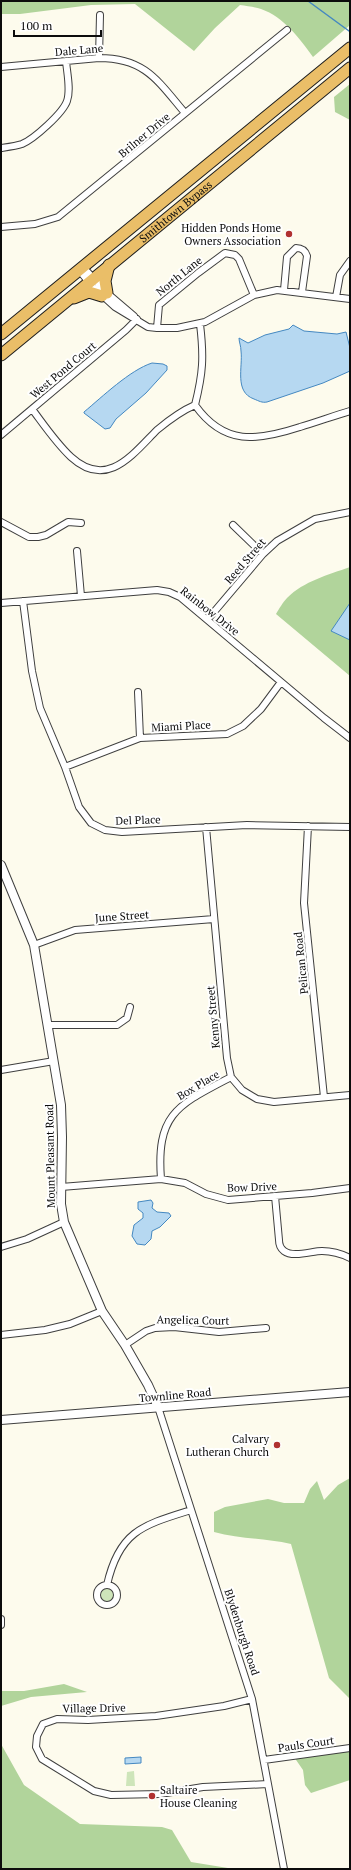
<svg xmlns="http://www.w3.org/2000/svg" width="351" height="1870" viewBox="0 0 351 1870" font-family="'PT Serif',serif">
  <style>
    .green { fill: #cee5ba }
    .forest { fill: #b1d49b }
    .water { fill: #b6d8f1; stroke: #4488c1 }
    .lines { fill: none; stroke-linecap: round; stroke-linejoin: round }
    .stream { stroke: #4488c1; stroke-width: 1.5 }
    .minor-casing { stroke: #3f3f3f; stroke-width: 8 }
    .tertiary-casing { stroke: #3f3f3f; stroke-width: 10 }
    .trunk-casing { stroke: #1d1d1d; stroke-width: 13 }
    .minor { stroke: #fff; stroke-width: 6 }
    .tertiary { stroke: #fff; stroke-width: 8 }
    .trunk { stroke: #eabe68; stroke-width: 11 }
    .poi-dot { fill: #b03131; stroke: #fff; stroke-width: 1.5 }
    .labels { text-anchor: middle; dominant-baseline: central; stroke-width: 4; stroke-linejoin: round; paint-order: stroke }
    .street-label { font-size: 11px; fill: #0c0c0c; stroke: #fff }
    .poi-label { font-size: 11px; fill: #0c0c0c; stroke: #fff; text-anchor: end }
  </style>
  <rect width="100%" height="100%" fill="#fdfbed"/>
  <!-- green -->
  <path class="green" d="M98 1595a9 9 0 1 1 18 0a9 9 0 1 1-18 0Z
    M 134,1771 L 135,1786 L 126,1786 L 127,1772 Z"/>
  <!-- forest -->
  <path class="forest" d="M 1,1 L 350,1 L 350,25 L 313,57 C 300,39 284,17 261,9 C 255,7 247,6 240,5 L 215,28 L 194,51 L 135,4 L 91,5 L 20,14 L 1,14 Z
    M 350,84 L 350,120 L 335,112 L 334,97 Z
    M 350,567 L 350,603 L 332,631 L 350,640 L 350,676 L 276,614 C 279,609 283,602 287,598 C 304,581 328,575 350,567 Z
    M 350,1478 L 350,1699 L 329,1678 L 291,1544 C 265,1538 239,1539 214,1532 L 214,1512 L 225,1507 L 268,1499 L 284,1503 L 304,1503 L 310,1489 L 317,1481 L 324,1500 L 338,1485 Z
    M 64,1684 L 87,1692 L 31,1697 L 1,1706 L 1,1691 L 24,1691 Z
    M 1,1744 L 24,1785 L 80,1824 L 162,1827 L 172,1830 L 191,1862 L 234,1869 L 1,1869 Z
    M 350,1750 L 350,1780 L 311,1793 L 305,1785 L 303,1770 L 294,1757 Z"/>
  <!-- water -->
  <path class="water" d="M 293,325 L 304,331 L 337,334 L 346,332 L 350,348 L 350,371 L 323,383 L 267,402 C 262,403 259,401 254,399 C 234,392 243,367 241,351 C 241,346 239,342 239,338 L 248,343 L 265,335 L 289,329 Z
    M 152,363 L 163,364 L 167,366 L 167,370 L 146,393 L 116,419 L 110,428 L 105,429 L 84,413 L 84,412 C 102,397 130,370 152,363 Z
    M 350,603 L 350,640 L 331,631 Z
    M 151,1200 L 153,1203 L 152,1208 L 157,1212 L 169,1213 L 171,1216 L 160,1227 L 152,1231 L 151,1239 L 145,1245 L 137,1244 L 132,1236 L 134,1225 L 143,1218 L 143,1213 L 138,1209 L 138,1202 Z
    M 141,1757 L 141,1763 L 125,1764 L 125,1758 Z"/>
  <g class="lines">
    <!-- stream -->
    <path class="stream" d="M 308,1 L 349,31"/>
    <!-- minor casing -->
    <g class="minor-casing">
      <path id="minor" d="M 99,58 L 100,15
        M 1,67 L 99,58 C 145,58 158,81 185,113
        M 1,148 C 8,147 16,146 22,144 C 34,139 63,113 67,101 C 71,90 67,73 66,61
        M 1,227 L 35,224 L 58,217 L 287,30
        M 83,267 L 107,293 L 134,316
        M 79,270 L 92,286 L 115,307 L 148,327 L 157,328 L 177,328 L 205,322 L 254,295 L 277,290 L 350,299
        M 284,290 L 287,257 L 296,248 C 302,248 305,250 307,256 L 302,292
        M 336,297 L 340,275 L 350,261
        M 200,324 C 204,357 203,373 195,405 C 224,446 257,441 300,427 C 317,422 333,416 350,411
        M 157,328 L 159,305 L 198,273 L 225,253 L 235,255 L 239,259 L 254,295
        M 32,409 C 44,425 56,443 71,457 C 107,490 133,454 157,430 C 169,420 181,411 195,405
        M 1,435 L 126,330 L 137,319
        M 1,522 L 29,537 L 38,537 L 46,535 L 68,522 L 81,523
        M 233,525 L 263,554
        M 77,551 L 81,596
        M 23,601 L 32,671 L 40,708 L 65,767 L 79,807 L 91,823 L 105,830 L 122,832 L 247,825 L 350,827
        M 1,603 L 157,590 L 169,592 L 180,597 L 324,718 L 350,738
        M 208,619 L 263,554 L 277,541 L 315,519 L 350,512
        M 138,692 L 140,738
        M 65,767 L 140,738 L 227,734 L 243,726 L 261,709 L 281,682
        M 308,826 L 304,903 L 324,1097
        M 206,827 L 227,1058 L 231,1077 L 242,1090 L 257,1099 L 274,1102 L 350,1095
        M 34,945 L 75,930 L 214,919
        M 48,1025 L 117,1025 L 127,1018 L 130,1007
        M 1,1070 L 54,1061
        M 161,1179 C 156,1113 178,1105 231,1077
        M 61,1187 L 161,1179 L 185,1183 L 206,1194 L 228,1200 L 312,1193 L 350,1188
        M 275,1196 L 279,1240 C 279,1244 280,1248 284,1251 C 293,1258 312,1251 322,1251 C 332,1251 342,1254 350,1258
        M 1,1247 L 27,1239 L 64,1222
        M 1,1335 L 45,1330 L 70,1324 L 102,1311
        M 125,1345 L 146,1331 L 155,1328 L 174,1327 L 219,1332 L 266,1328
        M 158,1407 L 252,1699 L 284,1869
        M97 1595a10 10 0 1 1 20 0a10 10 0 1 1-20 0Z
        M 107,1585 C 119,1531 143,1525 191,1510
        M 1,1619 L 1,1625
        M 252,1699 L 224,1706 L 156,1716 L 88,1720 L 57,1719 L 43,1724 L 37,1736 L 36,1747 L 42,1759 L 94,1791 L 111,1795 L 160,1794 L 203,1787 L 268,1784
        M 264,1760 L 350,1748"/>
    </g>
    <!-- tertiary casing -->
    <g class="tertiary-casing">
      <path id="tertiary" d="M 1,865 L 34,945 L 61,1105 L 62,1137 L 61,1204 L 64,1222 L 102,1311 L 125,1345 L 148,1385 L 158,1407
        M 1,1420 L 350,1392"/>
    </g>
    <!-- trunk casing -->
    <g class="trunk-casing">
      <g id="trunk">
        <path d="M 107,293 L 105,281 L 109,265"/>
        <path d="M 74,298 L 89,292 L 102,296"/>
        <path d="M 1,334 L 350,48"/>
        <path id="s1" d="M 1,355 L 350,68"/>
      </g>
    </g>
    <!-- minor -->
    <use href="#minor" class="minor"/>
    <!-- tertiary -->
    <use href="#tertiary" class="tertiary"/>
    <!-- trunk -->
    <use href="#trunk" class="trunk"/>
  </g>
  <!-- markers -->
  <g class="poi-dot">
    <circle cx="289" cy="234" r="4"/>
    <circle cx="277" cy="1445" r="4"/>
    <circle cx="152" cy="1796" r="4"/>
  </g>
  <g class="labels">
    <!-- street labels -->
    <g class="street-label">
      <text transform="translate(79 50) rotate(-5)">Dale Lane</text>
      <text transform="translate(144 135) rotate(-40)">Brilner Drive</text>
      <text stroke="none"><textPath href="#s1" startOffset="226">Smithtown Bypass</textPath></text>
      <text transform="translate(179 276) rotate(-39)">North Lane</text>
      <text transform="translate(63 370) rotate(-40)">West Pond Court</text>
      <text transform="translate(245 561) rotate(-49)">Reed Street</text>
      <text transform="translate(210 611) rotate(38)">Rainbow Drive</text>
      <text transform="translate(181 726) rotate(-3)">Miami Place</text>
      <text transform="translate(138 820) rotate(-2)">Del Place</text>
      <text transform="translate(122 916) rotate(-4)">June Street</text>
      <text transform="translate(301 963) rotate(-96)">Pelican Road</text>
      <text transform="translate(213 1017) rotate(-95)">Kenny Street</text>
      <text transform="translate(198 1085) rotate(-31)">Box Place</text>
      <text transform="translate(50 1156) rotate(-91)">Mount Pleasant Road</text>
      <text transform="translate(252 1187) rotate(-2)">Bow Drive</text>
      <text transform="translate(193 1320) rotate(1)">Angelica Court</text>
      <text transform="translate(175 1395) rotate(-5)">Townline Road</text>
      <text transform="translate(242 1632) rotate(72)">Blydenburgh Road</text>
      <text transform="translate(94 1708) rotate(-1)">Village Drive</text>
      <text transform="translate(306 1744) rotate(-8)">Pauls Court</text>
    </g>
    <!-- poi labels -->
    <g class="poi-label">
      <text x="281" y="228">Hidden Ponds Home<tspan x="281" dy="13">Owners Association</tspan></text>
      <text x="269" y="1439">Calvary<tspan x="269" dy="13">Lutheran Church</tspan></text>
      <text x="160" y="1790" text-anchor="start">Saltaire<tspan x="160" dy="13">House Cleaning</tspan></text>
    </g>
  </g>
  <!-- border -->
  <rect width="351" height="1870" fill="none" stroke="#0c0c0c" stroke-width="4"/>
  <!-- scale -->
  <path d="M14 30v6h87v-6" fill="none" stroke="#0c0c0c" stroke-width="2"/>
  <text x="20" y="30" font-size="12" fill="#0c0c0c" stroke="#ffffff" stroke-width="3" paint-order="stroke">100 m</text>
</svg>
